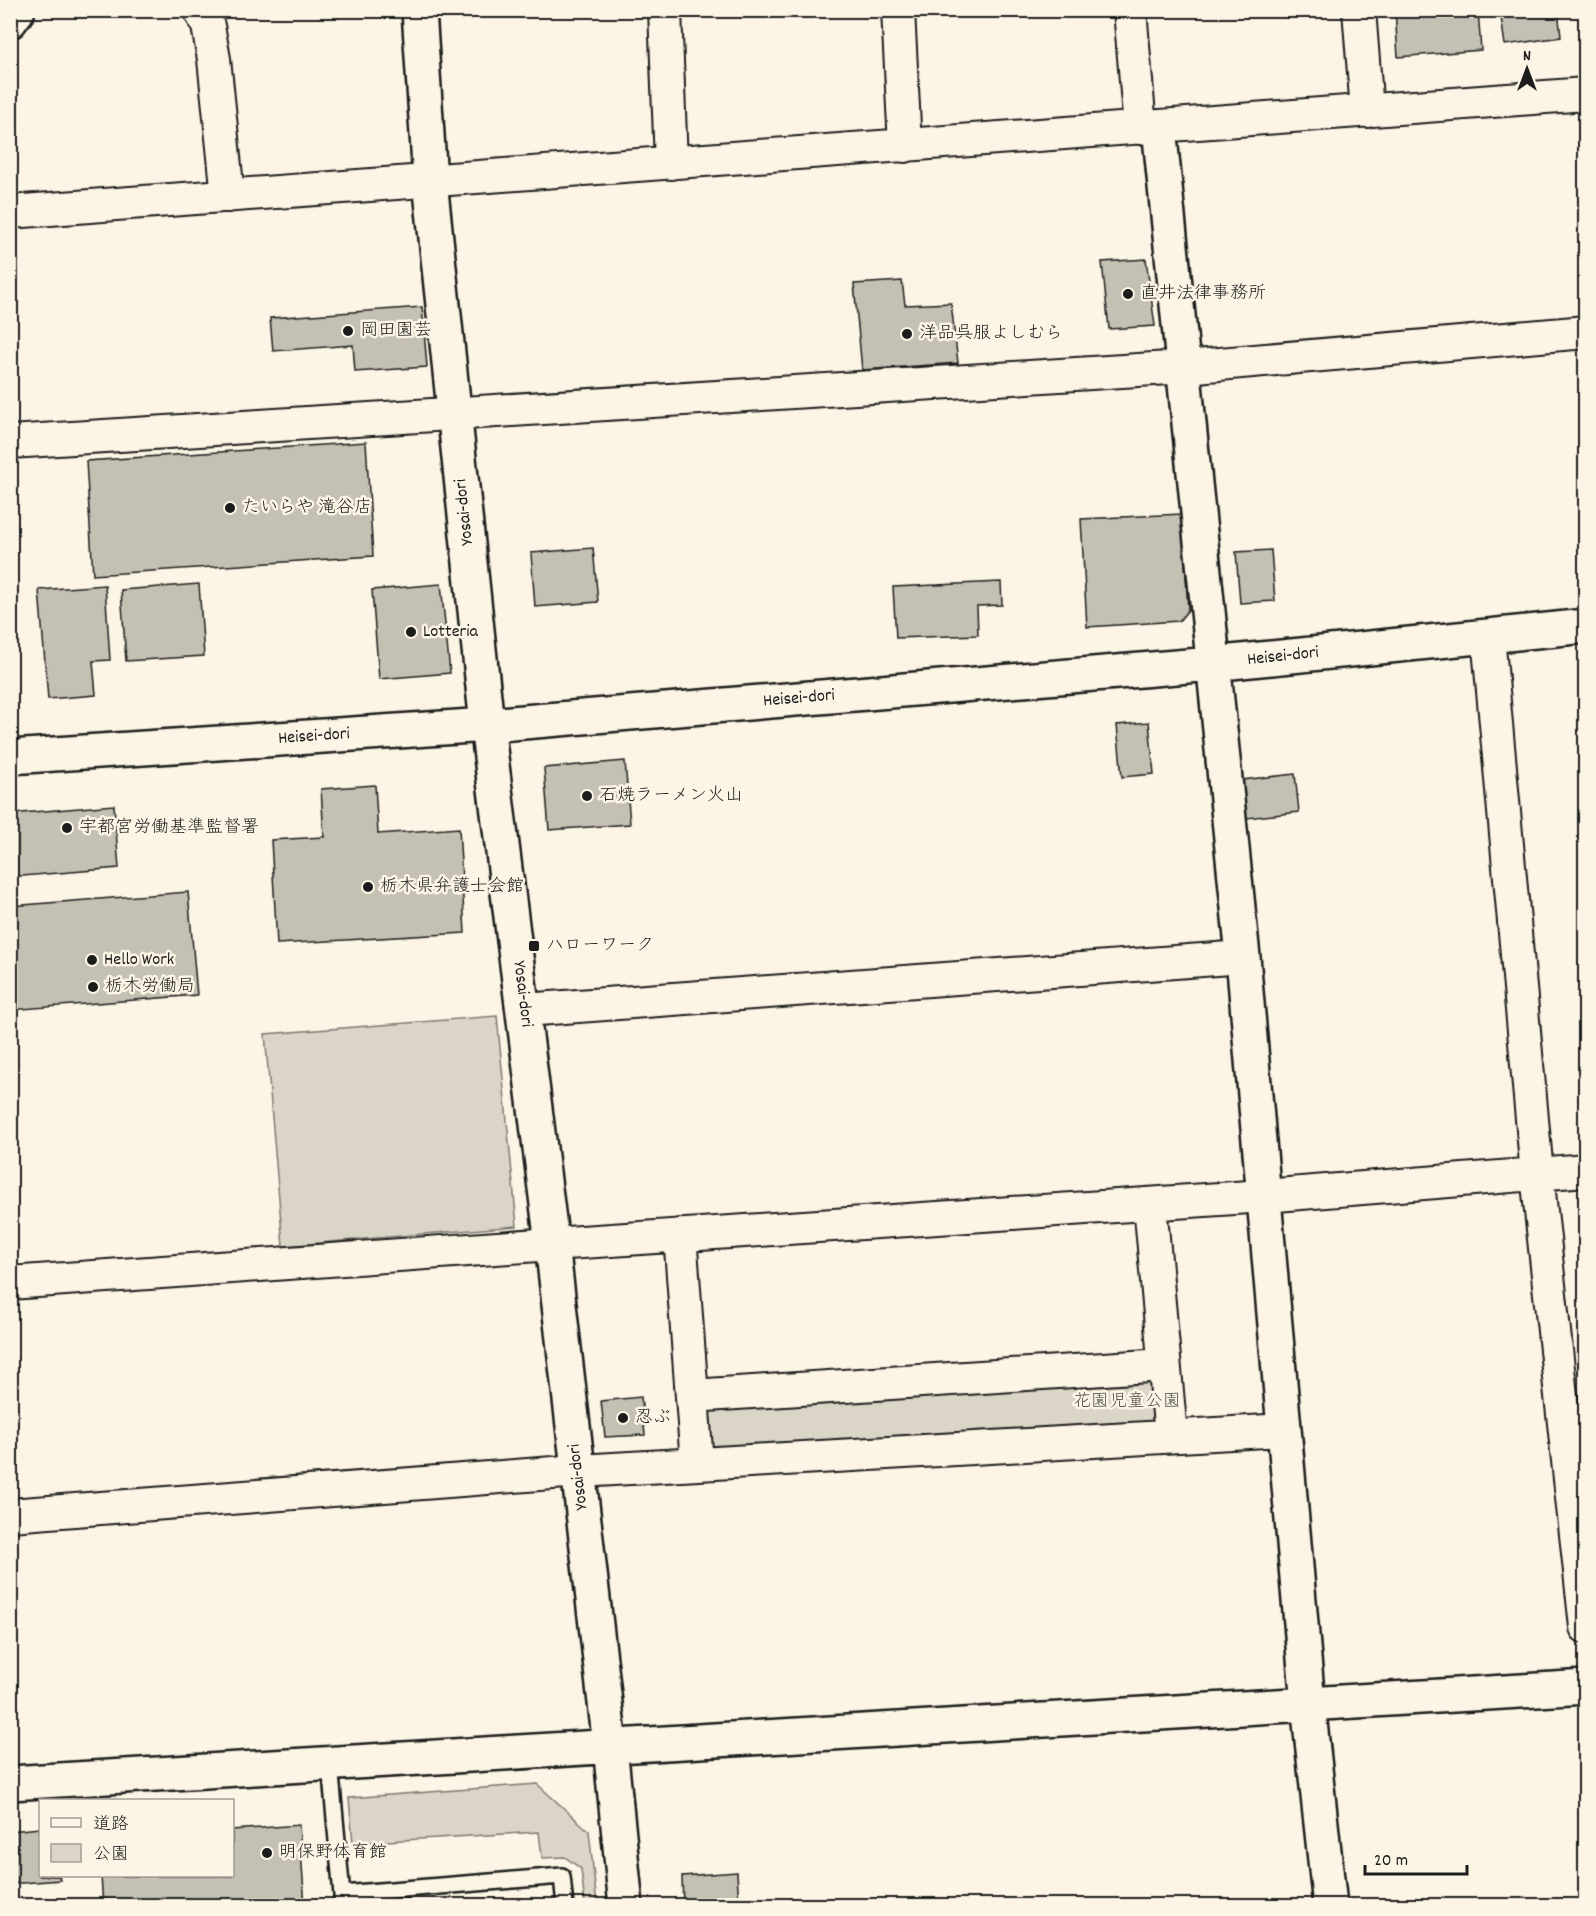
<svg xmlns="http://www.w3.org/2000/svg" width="1596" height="1916" viewBox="0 0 1596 1916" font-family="Dekko,'Klee One',sans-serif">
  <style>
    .green { fill: #dbd5c8; stroke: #7c7872; stroke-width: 1.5 }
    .building { fill: #c4c0b3; stroke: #1c1c1c; stroke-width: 1.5 }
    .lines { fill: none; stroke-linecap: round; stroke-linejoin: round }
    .service-casing { stroke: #1c1c1c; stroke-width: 20 }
    .minor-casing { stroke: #1c1c1c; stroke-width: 36 }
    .tertiary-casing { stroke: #1c1c1c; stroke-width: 38 }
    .service { stroke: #fcf5e5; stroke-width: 15 }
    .minor { stroke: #fcf5e5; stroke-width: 32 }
    .tertiary { stroke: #fcf5e5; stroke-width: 33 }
    .poi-dot { fill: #1c1c1c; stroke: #fcf5e5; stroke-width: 2 }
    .labels { text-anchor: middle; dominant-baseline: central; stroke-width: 5; stroke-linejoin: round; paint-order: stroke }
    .poi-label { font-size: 18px; fill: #1c1c1c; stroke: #fcf5e5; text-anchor: start }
    .street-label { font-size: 18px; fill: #1c1c1c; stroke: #fcf5e5 }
    .park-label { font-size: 18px; fill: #555450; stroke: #fcf5e5 }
  </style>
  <rect width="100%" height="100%" fill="#fcf5e5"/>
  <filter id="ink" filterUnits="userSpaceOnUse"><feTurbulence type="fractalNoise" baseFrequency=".0167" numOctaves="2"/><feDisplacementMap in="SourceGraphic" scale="12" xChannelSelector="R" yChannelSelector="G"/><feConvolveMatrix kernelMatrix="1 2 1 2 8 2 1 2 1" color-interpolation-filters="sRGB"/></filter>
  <g filter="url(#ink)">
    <!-- green -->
    <path class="green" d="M 497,1016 L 517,1226 L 283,1246 L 265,1034 Z
      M 1154,1376 L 1160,1423 L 707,1450 L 703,1406 Z
      M 537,1784 L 589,1831 L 597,1905 L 585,1905 L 581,1869 L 565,1857 L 542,1858 L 539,1832 L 353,1843 L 349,1798 Z"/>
    <!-- building -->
    <path class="building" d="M 1395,10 L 1478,10 L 1481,50 L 1398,57 Z
      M 1500,10 L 1558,10 L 1561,37 L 1505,45 Z
      M 1146,259 L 1155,326 L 1109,329 L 1102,262 Z
      M 902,281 L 905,305 L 951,303 L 958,363 L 862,370 L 854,284 Z
      M 422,307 L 427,367 L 355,372 L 353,345 L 273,351 L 270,318 Z
      M 366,442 L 373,556 L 93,575 L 86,461 Z
      M 1182,514 L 1188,610 L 1179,621 L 1087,627 L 1081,519 Z
      M 593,548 L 598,602 L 535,607 L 531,553 Z
      M 1271,550 L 1275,601 L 1240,603 L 1236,552 Z
      M 1001,582 L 1002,605 L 977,606 L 978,635 L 896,638 L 893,587 Z
      M 199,584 L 204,656 L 126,661 L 121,590 Z
      M 441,584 L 450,673 L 379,679 L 372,590 Z
      M 105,585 L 110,660 L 93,661 L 96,695 L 48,699 L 39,590 Z
      M 1149,722 L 1154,774 L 1122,777 L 1117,725 Z
      M 625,761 L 630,824 L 549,830 L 544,768 Z
      M 1295,774 L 1299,812 L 1247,818 L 1242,780 Z
      M 375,785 L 378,834 L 459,828 L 465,933 L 277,944 L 271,840 L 324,837 L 321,789 Z
      M 114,805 L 119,868 L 10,877 L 10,814 Z
      M 188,892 L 197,995 L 10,1010 L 10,906 Z
      M 641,1397 L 645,1435 L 605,1437 L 601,1401 Z
      M 299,1825 L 305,1906 L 103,1906 L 101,1876 L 232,1876 L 232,1830 Z
      M 40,1828 L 40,1876 L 59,1876 L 60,1880 L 10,1884 L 10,1831 Z
      M 737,1872 L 739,1906 L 683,1906 L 682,1876 Z"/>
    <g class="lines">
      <!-- service casing -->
      <g class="service-casing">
        <path id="service" d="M 330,1764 L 343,1906
          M 342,1894 L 562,1876 L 565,1906"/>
      </g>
      <!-- minor casing -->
      <g class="minor-casing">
        <path id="minor" d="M 200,10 L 208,26 L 214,59 L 228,196
          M 665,10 L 671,163
          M 898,10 L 905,146
          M 1130,10 L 1140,128
          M 1359,10 L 1367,111
          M 10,212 L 1586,94
          M 10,442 L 1185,367 L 1586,332
          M 1488,636 L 1537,1174 L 1586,1627
          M 524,1010 L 1243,957
          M 1150,1204 L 1171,1436
          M 680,1235 L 697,1464
          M 10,1283 L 552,1244 L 1264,1196 L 1586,1170
          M 692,1396 L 1164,1365
          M 10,1515 L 579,1471 L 1284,1430"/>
      </g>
      <!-- tertiary casing -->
      <g class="tertiary-casing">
        <path id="tertiary" d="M 419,10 L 430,181 L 487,725 L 552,1244 L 610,1746 L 626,1906
          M 10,21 L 18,10
          M 1159,127 L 1243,957 L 1308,1704 L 1330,1906
          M 10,757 L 487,725 L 1212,664 L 1586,626
          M 10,1783 L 1586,1687"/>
      </g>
      <!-- service -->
      <use href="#service" class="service"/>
      <!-- minor -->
      <use href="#minor" class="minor"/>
      <!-- tertiary -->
      <use href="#tertiary" class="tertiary"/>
    </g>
  </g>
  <!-- markers -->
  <g class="poi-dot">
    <circle cx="1128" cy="294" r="6"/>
    <circle cx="348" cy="331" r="6"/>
    <circle cx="907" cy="334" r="6"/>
    <circle cx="230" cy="508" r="6"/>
    <circle cx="411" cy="632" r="6"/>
    <circle cx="587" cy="796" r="6"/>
    <circle cx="67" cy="828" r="6"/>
    <circle cx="368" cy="887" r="6"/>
    <rect x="528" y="940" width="12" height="12" rx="3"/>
    <circle cx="92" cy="960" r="6"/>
    <circle cx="93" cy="987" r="6"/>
    <circle cx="623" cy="1418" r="6"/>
    <circle cx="267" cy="1853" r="6"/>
  </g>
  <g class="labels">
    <!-- poi labels -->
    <g class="poi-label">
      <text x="1140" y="294">直井法律事務所</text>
      <text x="360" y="331">岡田園芸</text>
      <text x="919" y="334">洋品呉服よしむら</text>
      <text x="242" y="508">たいらや 滝谷店</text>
      <text x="423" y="632">Lotteria</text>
      <text x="599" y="796">石焼ラーメン火山</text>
      <text x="79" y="828">宇都宮労働基準監督署</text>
      <text x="380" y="887">栃木県弁護士会館</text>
      <text x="546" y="946">ハローワーク</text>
      <text x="104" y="960">Hello Work</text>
      <text x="105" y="987">栃木労働局</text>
      <text x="635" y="1418">忍ぶ</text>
      <text x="279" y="1853">明保野体育館</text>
    </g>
    <!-- street labels -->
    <g class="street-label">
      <text transform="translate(465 512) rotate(-96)">Yosai-dori</text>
      <text transform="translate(1283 657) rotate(-6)">Heisei-dori</text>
      <text transform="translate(799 699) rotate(-5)">Heisei-dori</text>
      <text transform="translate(314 737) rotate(-4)">Heisei-dori</text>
      <text transform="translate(522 994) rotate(83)">Yosai-dori</text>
      <text transform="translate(579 1477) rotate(-97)">Yosai-dori</text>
    </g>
    <!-- park labels -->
    <g class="park-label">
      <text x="1127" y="1402">花園児童公園</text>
    </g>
  </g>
  <!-- margin -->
  <rect width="1596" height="1916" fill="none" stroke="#fcf5e5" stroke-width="36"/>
  <rect x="18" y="18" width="1560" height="1880" fill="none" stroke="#1c1c1c" stroke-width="2" filter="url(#ink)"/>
  <!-- legend -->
  <rect x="39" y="1799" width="195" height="78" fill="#fcf5e5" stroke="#a29e95" stroke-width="1.5"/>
  <rect x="51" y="1818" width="30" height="9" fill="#fcf5e5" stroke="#a29e95" stroke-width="1.5"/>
  <text x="93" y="1829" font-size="18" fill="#1c1c1c">道路</text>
  <rect x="51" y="1844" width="30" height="18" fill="#dbd5c8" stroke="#a29e95" stroke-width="1.5"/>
  <text x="93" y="1859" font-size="18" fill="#1c1c1c">公園</text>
  <!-- north arrow -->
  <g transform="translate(1527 69)" stroke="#fcf5e5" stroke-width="4.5" paint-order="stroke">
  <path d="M0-4.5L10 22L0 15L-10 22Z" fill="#1c1c1c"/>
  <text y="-9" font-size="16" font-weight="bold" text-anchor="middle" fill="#1c1c1c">N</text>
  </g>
  <!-- scale -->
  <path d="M1365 1865v9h102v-9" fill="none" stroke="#1c1c1c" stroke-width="3"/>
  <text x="1374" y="1865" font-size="18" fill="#1c1c1c" stroke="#fcf5e5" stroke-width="4.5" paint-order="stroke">20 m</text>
</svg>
